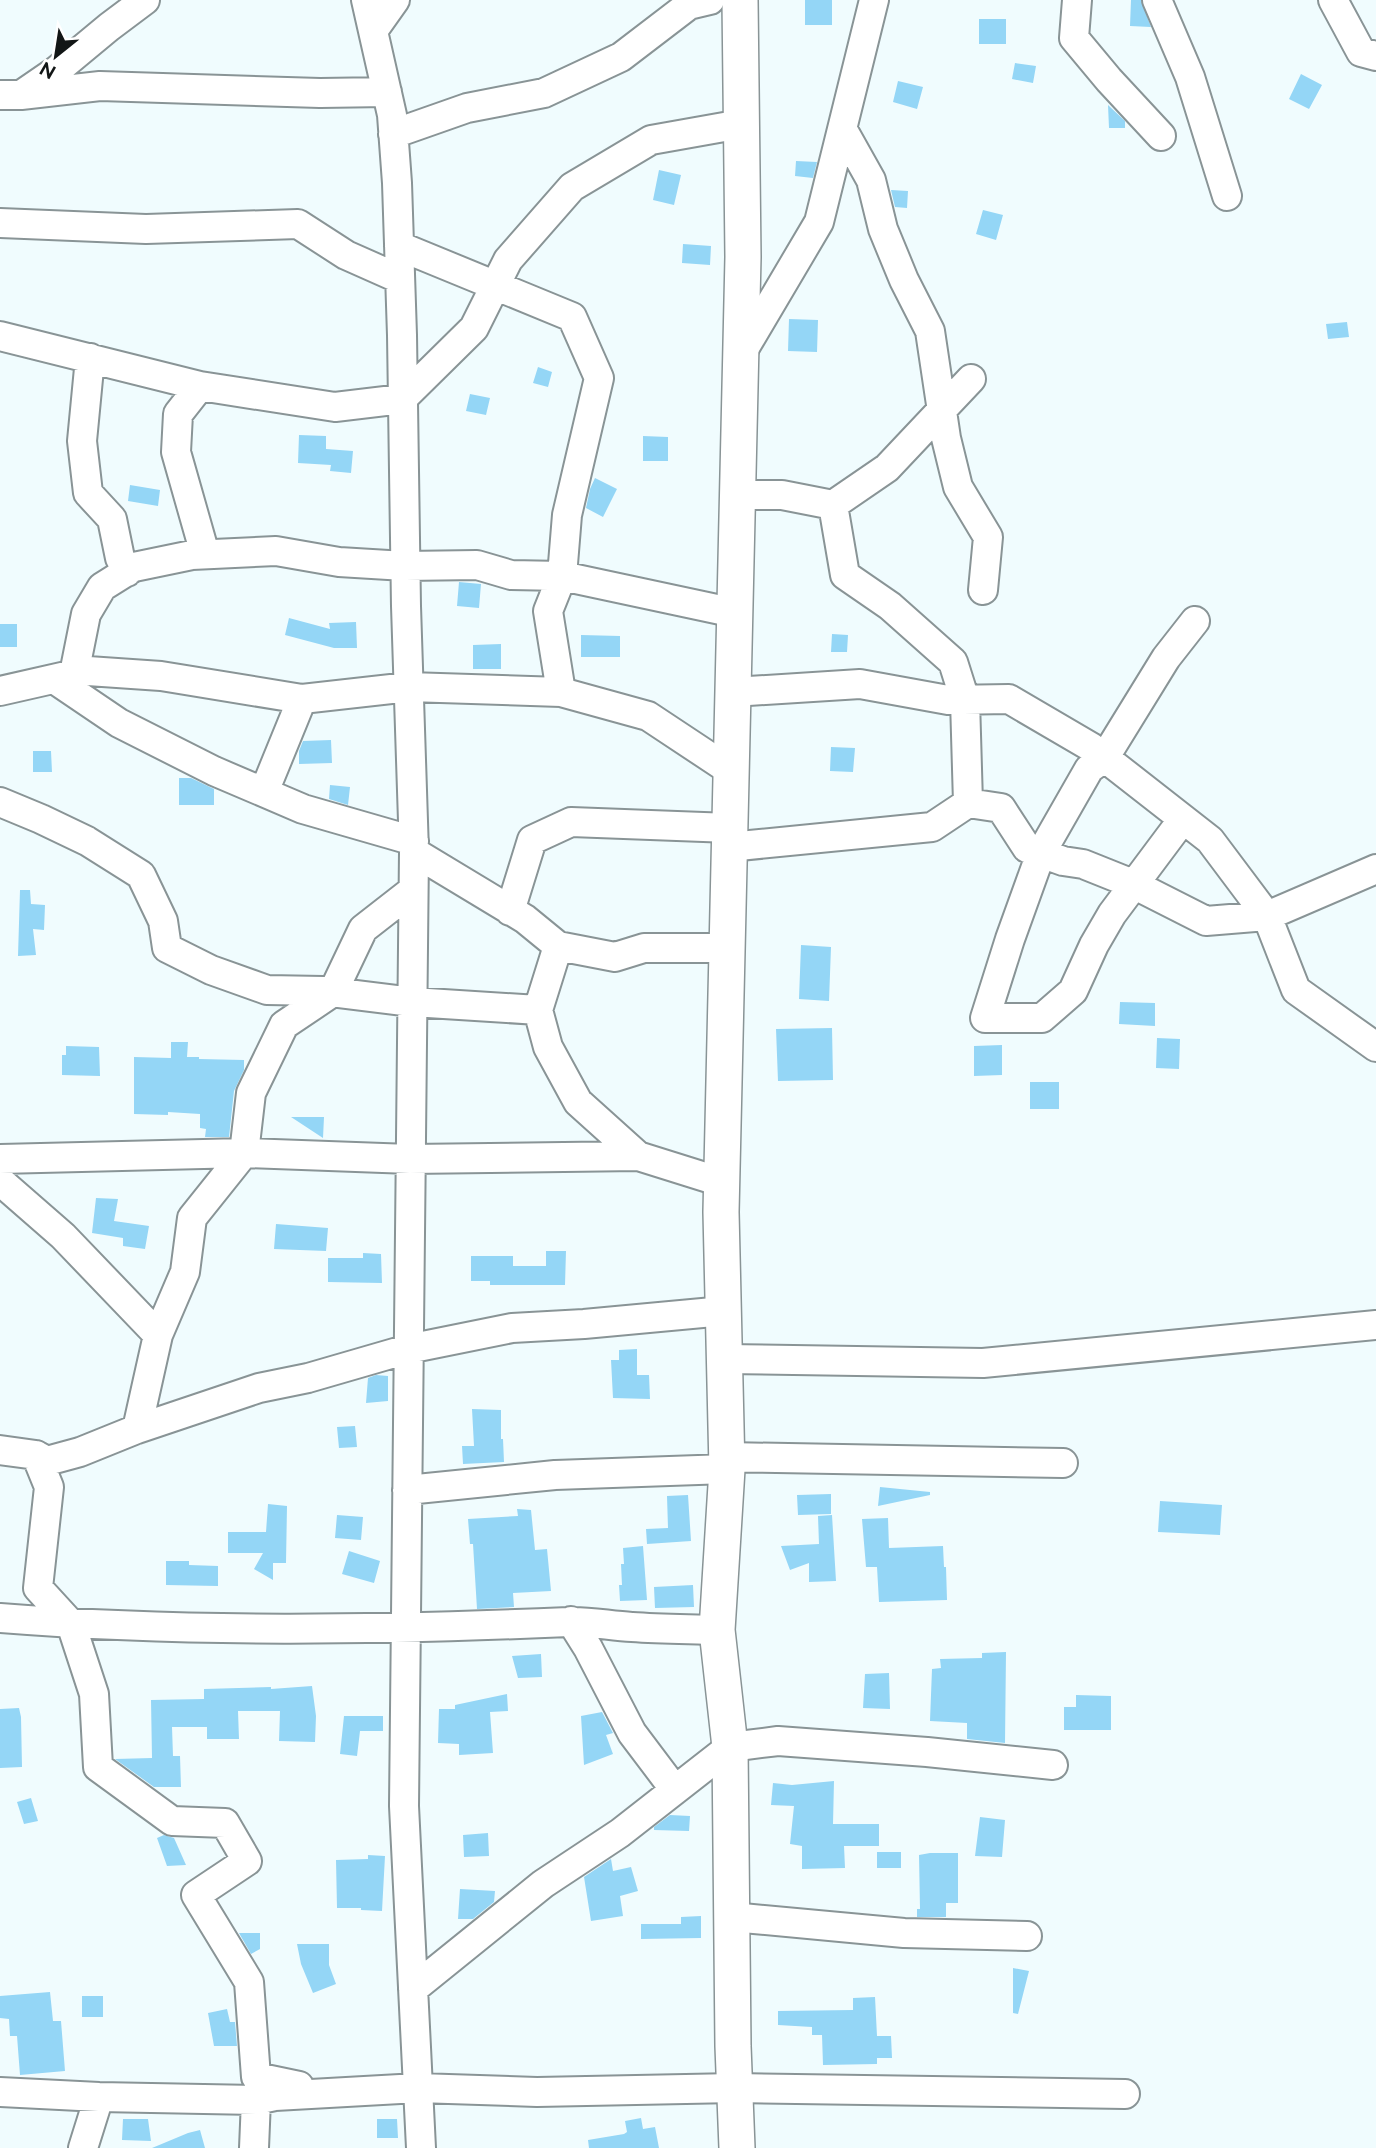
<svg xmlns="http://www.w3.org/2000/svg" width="1376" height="2148" viewBox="0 0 1376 2148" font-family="Raleway,sans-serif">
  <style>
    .building { fill: #94d6f6 }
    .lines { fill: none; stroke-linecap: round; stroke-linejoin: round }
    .minor-casing { stroke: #899496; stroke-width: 32 }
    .major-casing { stroke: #899496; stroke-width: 38 }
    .minor { stroke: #fff; stroke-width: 28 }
    .major { stroke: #fff; stroke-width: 35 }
  </style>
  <rect width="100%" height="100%" fill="#f0fcfe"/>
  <!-- building -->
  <path class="building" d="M 805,0 L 832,0 L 832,25 L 805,25 Z
    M 1131,0 L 1141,0 L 1151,27 L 1130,26 Z
    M 979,19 L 1006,19 L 1006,44 L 979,44 Z
    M 1015,63 L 1036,66 L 1033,83 L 1012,79 Z
    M 1301,74 L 1322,85 L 1309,109 L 1289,99 Z
    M 898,81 L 923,87 L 917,109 L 893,102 Z
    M 1108,105 L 1125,121 L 1125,128 L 1109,128 Z
    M 796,161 L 817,162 L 813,178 L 795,176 Z
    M 659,170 L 681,175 L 674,205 L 653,200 Z
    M 891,190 L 908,191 L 907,208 L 895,207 Z
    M 983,210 L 1003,215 L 996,240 L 976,234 Z
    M 683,244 L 711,246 L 710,265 L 682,263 Z
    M 789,319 L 818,320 L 817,352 L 788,351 Z
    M 1347,322 L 1349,337 L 1328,339 L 1326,324 Z
    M 538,367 L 552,372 L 548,387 L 533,383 Z
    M 470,394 L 490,398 L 486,415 L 466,411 Z
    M 299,435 L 326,436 L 326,449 L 353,451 L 351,473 L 330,471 L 331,465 L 298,463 Z
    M 643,436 L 668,437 L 668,461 L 643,461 Z
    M 595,478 L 617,489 L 603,517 L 586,508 L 590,489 Z
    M 130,485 L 160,490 L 158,506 L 128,501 Z
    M 459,582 L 481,584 L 479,608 L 457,606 Z
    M 289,618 L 330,629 L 329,623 L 356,622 L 357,648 L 334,648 L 285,635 Z
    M 0,624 L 17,624 L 17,647 L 0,647 Z
    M 832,634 L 848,635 L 847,652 L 831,652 Z
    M 581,635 L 620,636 L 620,657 L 581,657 Z
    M 501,644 L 501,669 L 473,669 L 473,645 Z
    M 331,740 L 332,763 L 299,764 L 299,751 L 303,741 Z
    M 831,747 L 855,748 L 853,772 L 830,771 Z
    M 33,751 L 51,751 L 52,772 L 33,772 Z
    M 179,778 L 191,778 L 214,789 L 214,805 L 179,805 Z
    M 330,785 L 350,787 L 348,805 L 329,799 Z
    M 20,890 L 30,890 L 31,904 L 45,905 L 44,930 L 33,929 L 36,955 L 18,956 Z
    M 801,945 L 831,947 L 829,1001 L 799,999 Z
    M 1120,1002 L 1155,1003 L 1155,1026 L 1119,1024 Z
    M 832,1028 L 833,1080 L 778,1081 L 776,1029 Z
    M 1157,1038 L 1180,1039 L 1179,1069 L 1156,1068 Z
    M 171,1042 L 188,1042 L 187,1057 L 199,1057 L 199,1059 L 244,1060 L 244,1070 L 234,1091 L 229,1137 L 205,1137 L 206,1129 L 200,1128 L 200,1114 L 168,1112 L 168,1115 L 134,1114 L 134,1057 L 171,1058 Z
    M 1002,1045 L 1002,1075 L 974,1076 L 974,1046 Z
    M 66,1046 L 99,1047 L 100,1076 L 62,1075 L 62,1055 L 66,1055 Z
    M 1030,1082 L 1059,1082 L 1059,1109 L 1030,1109 Z
    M 291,1117 L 324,1117 L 323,1138 Z
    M 96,1198 L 118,1199 L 114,1221 L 149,1226 L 145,1249 L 123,1246 L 123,1238 L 92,1233 Z
    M 276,1224 L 328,1228 L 326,1251 L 274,1249 Z
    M 546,1251 L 566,1251 L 565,1285 L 490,1285 L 490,1281 L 471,1281 L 471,1256 L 513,1256 L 513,1266 L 546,1266 Z
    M 363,1253 L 381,1254 L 382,1283 L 328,1282 L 328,1258 L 363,1258 Z
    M 637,1349 L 637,1375 L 649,1375 L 650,1399 L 613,1398 L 611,1360 L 619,1360 L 619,1350 Z
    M 376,1375 L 388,1376 L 388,1401 L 366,1403 L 368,1378 Z
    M 472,1409 L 501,1410 L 501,1439 L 503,1439 L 504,1462 L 463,1464 L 462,1446 L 474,1446 Z
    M 355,1426 L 357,1447 L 339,1448 L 337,1427 Z
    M 880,1487 L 930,1492 L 930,1495 L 878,1506 Z
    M 831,1494 L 831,1514 L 798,1515 L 797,1495 Z
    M 688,1495 L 691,1541 L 647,1544 L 646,1529 L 668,1528 L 667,1496 Z
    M 1160,1501 L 1222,1505 L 1220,1535 L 1158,1532 Z
    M 268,1504 L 287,1506 L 286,1563 L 273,1563 L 273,1580 L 254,1569 L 263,1553 L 228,1553 L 228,1532 L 266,1532 Z
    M 517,1509 L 531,1510 L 535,1550 L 547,1549 L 551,1591 L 513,1593 L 514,1607 L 477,1609 L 473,1544 L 470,1544 L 468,1519 L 518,1516 Z
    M 337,1515 L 363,1517 L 361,1540 L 335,1538 Z
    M 832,1515 L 836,1581 L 809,1582 L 809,1563 L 790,1570 L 781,1546 L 819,1544 L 818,1516 Z
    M 888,1518 L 889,1548 L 943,1546 L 944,1567 L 946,1567 L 947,1600 L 879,1602 L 877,1567 L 866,1567 L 862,1519 Z
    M 643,1546 L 647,1600 L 620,1601 L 619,1585 L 622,1585 L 621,1564 L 624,1564 L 623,1548 Z
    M 349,1551 L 380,1561 L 374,1583 L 342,1574 Z
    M 166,1561 L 189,1561 L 189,1565 L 218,1566 L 218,1586 L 166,1585 Z
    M 693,1585 L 694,1607 L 655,1608 L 654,1587 Z
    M 1006,1652 L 1005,1743 L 967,1739 L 967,1723 L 930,1721 L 932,1669 L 941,1668 L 940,1659 L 982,1658 L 982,1653 Z
    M 541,1654 L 542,1677 L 518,1678 L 512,1656 Z
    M 889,1673 L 890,1709 L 863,1708 L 865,1674 Z
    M 312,1686 L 316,1716 L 315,1742 L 279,1741 L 280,1711 L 238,1711 L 239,1739 L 207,1739 L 207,1727 L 172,1727 L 173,1756 L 180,1756 L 181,1787 L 154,1787 L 115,1759 L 152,1758 L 151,1700 L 204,1699 L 204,1689 L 271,1687 L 271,1689 Z
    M 507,1694 L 508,1711 L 490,1712 L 493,1753 L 459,1755 L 459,1744 L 438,1743 L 439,1709 L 455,1709 L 455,1705 Z
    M 1076,1695 L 1111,1696 L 1111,1730 L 1064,1730 L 1064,1707 L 1076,1707 Z
    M 19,1708 L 21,1717 L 22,1767 L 0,1768 L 0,1709 Z
    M 602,1712 L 613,1733 L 606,1735 L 613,1754 L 584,1765 L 581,1716 Z
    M 344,1716 L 383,1716 L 383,1731 L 360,1731 L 357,1756 L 340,1754 Z
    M 834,1781 L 833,1824 L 879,1824 L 879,1846 L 844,1846 L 845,1868 L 802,1869 L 802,1846 L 790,1844 L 794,1806 L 771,1805 L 773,1783 L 792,1785 Z
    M 31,1798 L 38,1821 L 24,1824 L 17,1802 Z
    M 670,1815 L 690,1816 L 689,1831 L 654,1830 L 654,1827 Z
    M 980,1817 L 1005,1820 L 1002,1857 L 975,1856 Z
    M 488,1833 L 489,1856 L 464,1857 L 463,1835 Z
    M 164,1835 L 174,1838 L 186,1865 L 167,1866 L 157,1838 Z
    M 877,1852 L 901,1852 L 901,1868 L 877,1868 Z
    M 930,1853 L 958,1853 L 958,1903 L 946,1903 L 946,1917 L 917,1917 L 917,1909 L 920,1909 L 919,1855 Z
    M 368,1855 L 385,1856 L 382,1911 L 361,1910 L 361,1908 L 337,1908 L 336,1860 L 368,1859 Z
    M 611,1859 L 613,1871 L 631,1867 L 638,1891 L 620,1896 L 623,1916 L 591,1921 L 584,1877 Z
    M 460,1889 L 495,1891 L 494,1902 L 473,1919 L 458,1919 Z
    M 701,1916 L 701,1938 L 641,1939 L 641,1924 L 681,1924 L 681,1917 Z
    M 239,1933 L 260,1933 L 260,1949 L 251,1954 Z
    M 297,1944 L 329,1944 L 329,1965 L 336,1984 L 313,1993 L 301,1964 Z
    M 1013,1968 L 1029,1971 L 1018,2014 L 1013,2013 Z
    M 50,1992 L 53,2021 L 61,2021 L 65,2071 L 20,2075 L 17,2036 L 10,2036 L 9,2019 L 0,2018 L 0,1996 Z
    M 82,1996 L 103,1996 L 103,2017 L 82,2017 Z
    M 875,1997 L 877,2036 L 891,2036 L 892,2058 L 877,2058 L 877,2064 L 823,2065 L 822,2035 L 812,2035 L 812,2027 L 778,2025 L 778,2011 L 853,2010 L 853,1998 Z
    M 227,2009 L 230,2022 L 235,2022 L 237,2046 L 214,2046 L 208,2013 Z
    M 641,2118 L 643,2129 L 655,2127 L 659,2148 L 589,2148 L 588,2140 L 624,2134 L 627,2132 L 625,2121 Z
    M 123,2119 L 148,2119 L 151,2141 L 122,2140 Z
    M 377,2119 L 397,2119 L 398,2138 L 377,2138 Z
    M 200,2130 L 205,2148 L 152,2148 L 188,2133 Z"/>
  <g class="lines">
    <!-- minor casing -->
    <g class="minor-casing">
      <path id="minor" d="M 366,0 L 392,115 L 397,183 L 402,335 L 406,606 L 414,852 L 404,1806 L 421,2148
        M 1077,0 L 1074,38 L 1109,80 L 1161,136
        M 1157,0 L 1190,77 L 1227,196
        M 1333,0 L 1361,52 L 1376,56
        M 373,31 L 395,0
        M 0,95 L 21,95 L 56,71 L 109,27 L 145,0
        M 21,95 L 100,86 L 320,93 L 387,92
        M 843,130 L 871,180 L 883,229 L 904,280 L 930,331 L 946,438 L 958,487 L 988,537 L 983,590
        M 393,134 L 467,108 L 544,93 L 621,57 L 689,5 L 710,0
        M 0,223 L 146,229 L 298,224 L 346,255 L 400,279
        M 399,246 L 572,317 L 599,378 L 567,515 L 562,576 L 548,611 L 561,692
        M 0,336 L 200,386 L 335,407 L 402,399 L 474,328 L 508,260 L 572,187 L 651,140 L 741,124
        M 741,354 L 819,222 L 874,0
        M 90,358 L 82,441 L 88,493 L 112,519 L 120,558 L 127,572
        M 200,386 L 178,414 L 176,452 L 205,554
        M 738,495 L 782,495 L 833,505 L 887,468 L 971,379
        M 833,505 L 845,575 L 890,606 L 953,662 L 965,700 L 968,803
        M 74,674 L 86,614 L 102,587 L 134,567 L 192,555 L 276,551 L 339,562 L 405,566 L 477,565 L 511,575 L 562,576 L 735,613
        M 54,679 L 119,723 L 214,771 L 303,809 L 414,841
        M 0,691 L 88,671 L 161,676 L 302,699 L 409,687 L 561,692 L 648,716 L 731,771
        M 733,692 L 860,684 L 948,700 L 1009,699 L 1091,747 L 1210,840 L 1267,916 L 1296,990 L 1376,1047
        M 264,792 L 302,699
        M 0,802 L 41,819 L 87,841 L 141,875 L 163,921 L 167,948 L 211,970 L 267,990 L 323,991 L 412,1002 L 538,1010 L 548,1047 L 578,1102 L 638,1156 L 721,1182
        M 1183,819 L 1112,914 L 1094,945 L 1073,991 L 1042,1018 L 985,1018 L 1010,939 L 1041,853 L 1089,769 L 1105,757 L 1166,658 L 1195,621
        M 729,847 L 932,827 L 968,803 L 1001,808 L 1027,848 L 1063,861 L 1083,864 L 1133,884 L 1206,921 L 1267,916 L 1376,869
        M 414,852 L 525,919 L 558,946 L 615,957 L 644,948 L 727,948
        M 510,911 L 532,840 L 571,822 L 730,828
        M 538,1010 L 558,946
        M 0,1159 L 244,1153 L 410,1159 L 638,1156
        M 0,1181 L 63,1236 L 158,1335
        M 725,1359 L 983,1363 L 1376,1325
        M 137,1429 L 158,1335 L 185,1272 L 192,1218 L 244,1153 L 251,1093 L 284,1025 L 333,992 L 363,929 L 413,890
        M 0,1450 L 36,1455 L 47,1461 L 80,1452 L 137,1429 L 259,1388 L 308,1378 L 408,1349 L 512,1328 L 584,1324 L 724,1311
        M 36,1455 L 49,1487 L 38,1588 L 71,1624 L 94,1694 L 98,1767 L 172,1821 L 225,1823 L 247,1861 L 196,1895 L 249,1982 L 256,2077 L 299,2086
        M 727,1457 L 1063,1463
        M 407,1490 L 555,1475 L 727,1469
        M 0,1618 C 189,1633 379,1630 569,1622 C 589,1621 611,1626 632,1627 C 660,1629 689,1629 717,1630
        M 571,1621 L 588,1648 L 632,1733 L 675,1790
        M 732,1917 L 904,1933 L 1027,1936
        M 413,1989 L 543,1884 L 620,1833 L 730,1747 L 778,1741 L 927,1752 L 1053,1765
        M 0,2092 L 99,2097 L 256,2100 L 275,2096 L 418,2088 L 537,2092 L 735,2088 L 1125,2094
        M 83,2148 L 99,2097
        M 254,2148 L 256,2100"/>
    </g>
    <!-- major casing -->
    <g class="major-casing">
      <path id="major" d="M 737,2148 L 733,2046 L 730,1747 L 717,1630 L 727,1469 L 721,1212 L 743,257 L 740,0"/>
    </g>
    <!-- minor -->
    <use href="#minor" class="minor"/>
    <!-- major -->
    <use href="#major" class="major"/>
  </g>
  <!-- north arrow -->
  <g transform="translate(56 56) rotate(210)" stroke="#ffffff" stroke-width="5" paint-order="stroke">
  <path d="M0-5L12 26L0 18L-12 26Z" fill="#121616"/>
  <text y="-10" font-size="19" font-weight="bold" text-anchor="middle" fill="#121616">N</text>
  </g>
</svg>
